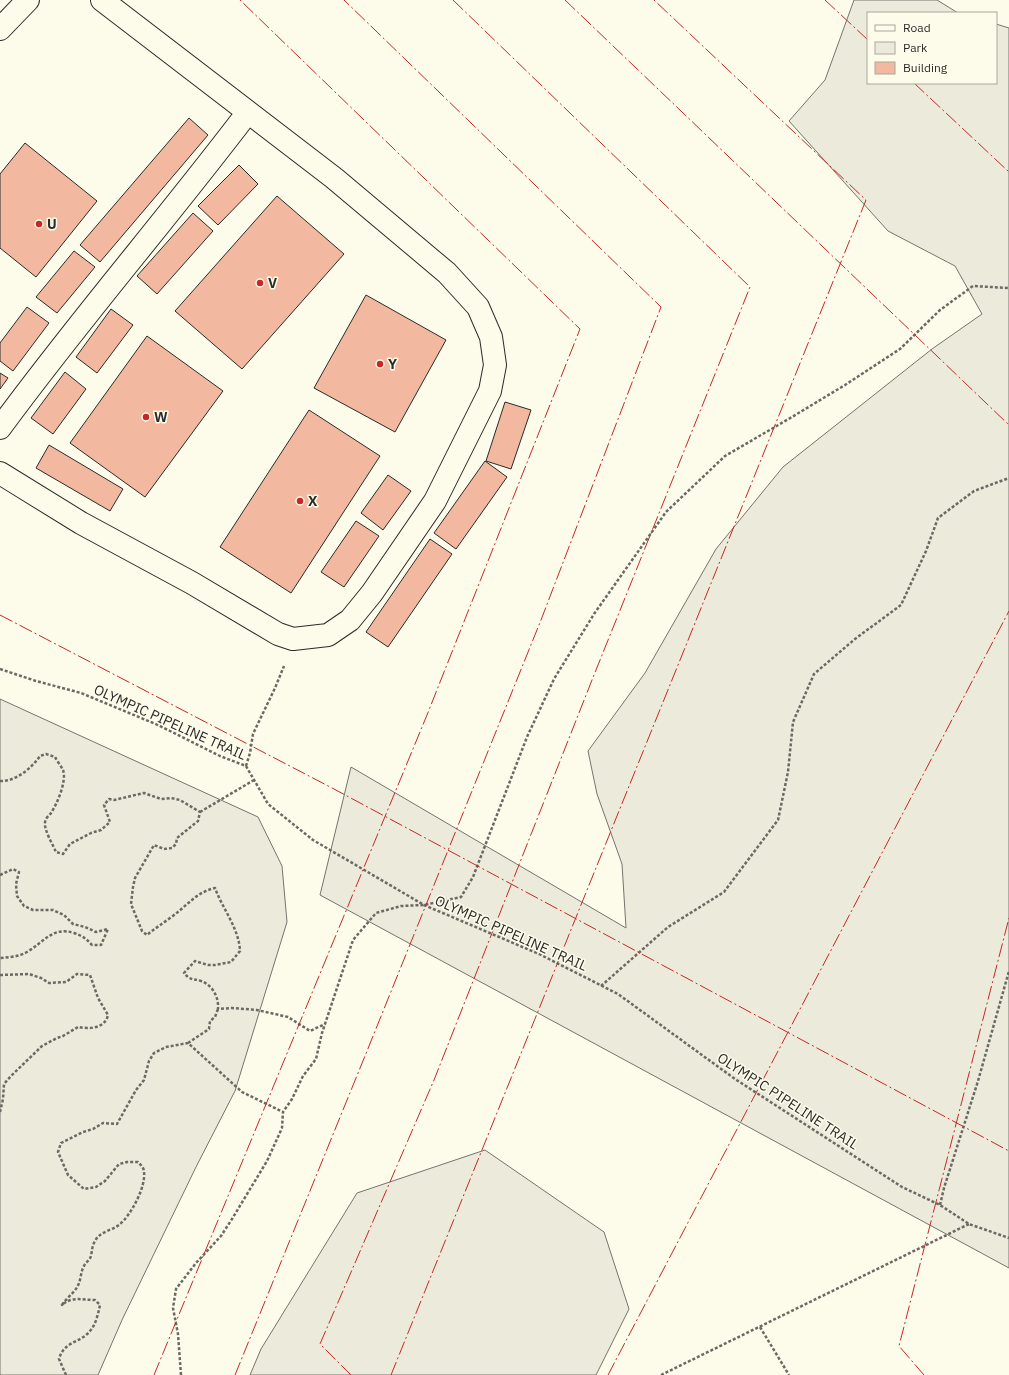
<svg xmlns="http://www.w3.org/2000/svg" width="1009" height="1375" viewBox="0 0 1009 1375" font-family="'IBM Plex Sans',sans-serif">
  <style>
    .green { fill: #ecebdb; stroke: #74746e }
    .building { fill: #f2b8a0; stroke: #2b2b2b }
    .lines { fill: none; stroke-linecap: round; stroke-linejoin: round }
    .minor-casing { stroke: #2b2b2b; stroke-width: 24 }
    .path { stroke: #6a6964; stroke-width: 2.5; stroke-dasharray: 3 2; stroke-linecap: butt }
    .minor { stroke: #fdfbea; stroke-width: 22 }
    .power { stroke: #c62828; stroke-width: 1; stroke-dasharray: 14 3 2 3; stroke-linecap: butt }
    .poi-dot { fill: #c62828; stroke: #fdfbea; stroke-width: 1.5 }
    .labels { text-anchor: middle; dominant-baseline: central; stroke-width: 3; stroke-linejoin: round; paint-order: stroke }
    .poi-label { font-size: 14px; font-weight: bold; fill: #2b2b2b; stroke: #fdfbea; text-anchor: start }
    .street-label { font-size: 14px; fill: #2b2b2b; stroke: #fdfbea }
  </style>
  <rect width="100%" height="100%" fill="#fdfbea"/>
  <!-- green -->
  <path class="green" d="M 854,0 L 937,0 L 958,13 L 868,13 L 868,83 L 996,83 L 996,24 L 1009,28 L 1009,1268 L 320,895 L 351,767 L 626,928 L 622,864 L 597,794 L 588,751 L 645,673 L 716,549 L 783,467 L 932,349 L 982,314 L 955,266 L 888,231 L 789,121 L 825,80 Z
    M 0,699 L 258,817 L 282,866 L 287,922 L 235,1091 L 196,1167 L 122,1320 L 98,1375 L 0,1375 Z
    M 485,1150 L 604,1232 L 629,1309 L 596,1375 L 250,1375 L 261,1349 L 357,1193 Z"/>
  <!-- building -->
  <path class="building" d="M 189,118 L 208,135 L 100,262 L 80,245 Z
    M 25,143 L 97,201 L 36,277 L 0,248 L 0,174 Z
    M 239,165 L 258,184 L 218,225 L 198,206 Z
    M 277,196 L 344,254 L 242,369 L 175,311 Z
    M 193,213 L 213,231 L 157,294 L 137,276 Z
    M 74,251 L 95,267 L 57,313 L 36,297 Z
    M 366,295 L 446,340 L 395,432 L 314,388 Z
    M 27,307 L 49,323 L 13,371 L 0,361 L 0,343 Z
    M 111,309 L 133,325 L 97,373 L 76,357 Z
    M 147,336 L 223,391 L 145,497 L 70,443 Z
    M 65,372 L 86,389 L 53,434 L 31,418 Z
    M 0,373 L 8,378 L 0,389 Z
    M 505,402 L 531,410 L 511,469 L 486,461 Z
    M 309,410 L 380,456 L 291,593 L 220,547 Z
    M 49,445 L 123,489 L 110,511 L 36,468 Z
    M 485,461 L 507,477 L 456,549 L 434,533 Z
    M 388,475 L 411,491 L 383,530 L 361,513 Z
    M 356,521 L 379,536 L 344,587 L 321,572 Z
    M 430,539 L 452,554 L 388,647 L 366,632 Z"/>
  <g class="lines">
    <!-- minor casing -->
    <g class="minor-casing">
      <path id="minor" d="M 0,29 L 28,0
        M 0,428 C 79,320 167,219 248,112
        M 0,473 L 81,523 L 192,583 L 278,634 L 293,639 L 328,635 L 350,620 L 372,593 L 435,501 L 490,391 L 495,365 L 491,337 L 478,307 L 447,273 L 334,178 L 102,0"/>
    </g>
    <!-- path -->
    <path class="path" d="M 0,669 L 36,681 L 81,693 L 158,725 L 220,756 L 246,766 L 268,804 L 313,840 L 424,905 L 539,954 L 618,994 L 735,1079 L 902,1187 L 940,1205 L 969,1224 L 1009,1238
      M 246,766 L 250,753 L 253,734 L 275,688 L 284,666
      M 0,781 C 15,782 32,768 40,756 L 46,754 L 55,757 C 57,761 61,766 63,770 C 67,781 57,804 51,813 C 49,816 45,818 45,823 C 44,830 53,845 56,852 L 63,854 L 70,844 L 91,833 L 101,830 L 110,822 L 104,805 L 109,799 L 114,800 L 144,793 L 161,799 L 171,798 L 180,800 L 200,812 L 198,821 L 177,838 L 176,844 L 172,848 L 164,849 L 154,845 L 135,878 L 133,887 L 131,904 L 142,931 L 147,935 C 154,929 162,924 170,918 C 186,907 196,892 215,888 C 222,908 239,928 240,951 L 231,962 L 215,965 L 208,965 L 195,961 L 184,973 C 191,981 192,978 201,981 C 213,985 219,998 218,1009 L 232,1008 L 257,1010 L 288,1017 L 310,1031 L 325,1024
      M 200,812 L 254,780
      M 0,875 L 13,869 L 19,872 L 16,884 L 17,896 L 24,906 L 33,910 L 53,910 L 64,915 L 73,924 L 85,927 L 96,932 L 108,929 L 101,945 L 92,945 C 86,938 82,936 74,933 C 53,926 44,942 27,952 C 19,957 9,957 0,958
      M 0,975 L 29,974 L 41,978 L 49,983 L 66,982 L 77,974 L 90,975 L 98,998 L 108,1015 C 105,1029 89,1029 78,1027 L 63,1036 L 57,1038 L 42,1046 L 11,1076 L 4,1084 L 3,1099 L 0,1112
      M 601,986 L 668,927 L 724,892 L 778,820 L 788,772 L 793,722 L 814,674 L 855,639 L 901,605 L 926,551 L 938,518 L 974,491 L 1009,478
      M 188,1043 L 209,1029 L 210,1021 L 215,1017 L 218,1009
      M 940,1205 L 944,1188 L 978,1081 L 1009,971
      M 760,1327 L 789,1375
      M 66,1375 L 59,1359 C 64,1341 80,1343 89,1332 C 96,1325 98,1314 100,1305 L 95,1300 C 82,1300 72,1296 62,1305 C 67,1297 76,1292 79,1283 C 81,1278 81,1271 84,1266 C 86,1262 90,1260 91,1256 C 92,1251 92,1246 95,1241 C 100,1231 112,1231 120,1224 C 131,1215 146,1187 144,1172 C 144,1168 141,1165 138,1162 L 127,1162 L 119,1164 L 105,1181 L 96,1187 L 84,1189 L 68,1175 L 58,1152 L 61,1143 L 83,1132 L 93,1129 L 103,1123 L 117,1124 L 136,1090 L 144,1080 L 149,1061 L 154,1053 L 166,1047 L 188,1043 L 242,1092 L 283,1112
      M 181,1375 L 178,1334 L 173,1308 L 176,1289 L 196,1263 L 221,1236 L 232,1219 L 267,1161 L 282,1128 L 283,1112 L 292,1099 L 303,1076 L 316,1059 L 322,1033 L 353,940 L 376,913 L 401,906 L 424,905 L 461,897 L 473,877 L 527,737 L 554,679 L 594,614 L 666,512 L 725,456 L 792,417 L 845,385 L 900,349 L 940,310 L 973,286 L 1009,288
      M 661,1375 L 969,1224"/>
    <!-- minor -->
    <use href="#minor" class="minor"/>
    <!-- power -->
    <path class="power" d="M 565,0 L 1009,425
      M 825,0 L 868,40
      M 914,83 L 1009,172
      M 0,615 L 334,789 L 1009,1151
      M 154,1375 L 427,715 L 580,329 L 240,0
      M 235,1375 L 367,1051 L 541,620 L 661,307 L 344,0
      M 351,1375 L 320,1344 L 434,1080 L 592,680 L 750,287 L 453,0
      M 391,1375 L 866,200 L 654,0
      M 608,1375 L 1009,611
      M 924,1375 L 899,1346 L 1009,918"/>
  </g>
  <!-- markers -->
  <g class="poi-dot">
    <circle cx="39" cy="224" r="4"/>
    <circle cx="260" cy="283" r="4"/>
    <circle cx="380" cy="364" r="4"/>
    <circle cx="146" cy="417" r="4"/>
    <circle cx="300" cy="501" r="4"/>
  </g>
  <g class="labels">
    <!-- poi labels -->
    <g class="poi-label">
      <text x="47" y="224">U</text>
      <text x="268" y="283">V</text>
      <text x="388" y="364">Y</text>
      <text x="154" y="417">W</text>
      <text x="308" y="501">X</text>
    </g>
    <!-- street labels -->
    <g class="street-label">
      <text transform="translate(170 722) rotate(24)">OLYMPIC PIPELINE TRAIL</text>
      <text transform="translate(511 933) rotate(24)">OLYMPIC PIPELINE TRAIL</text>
      <text transform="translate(788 1101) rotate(33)">OLYMPIC PIPELINE TRAIL</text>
    </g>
  </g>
  <!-- legend -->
  <rect x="867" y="12" width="130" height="72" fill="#fdfbea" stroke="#a9a89e"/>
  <rect x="875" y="25" width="20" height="6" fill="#fdfbea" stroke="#a9a89e"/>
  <text x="903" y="32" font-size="12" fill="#2b2b2b">Road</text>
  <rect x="875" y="42" width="20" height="12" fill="#ecebdb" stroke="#a9a89e"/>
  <text x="903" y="52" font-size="12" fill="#2b2b2b">Park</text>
  <rect x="875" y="62" width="20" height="12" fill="#f2b8a0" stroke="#a9a89e"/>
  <text x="903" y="72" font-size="12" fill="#2b2b2b">Building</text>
</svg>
